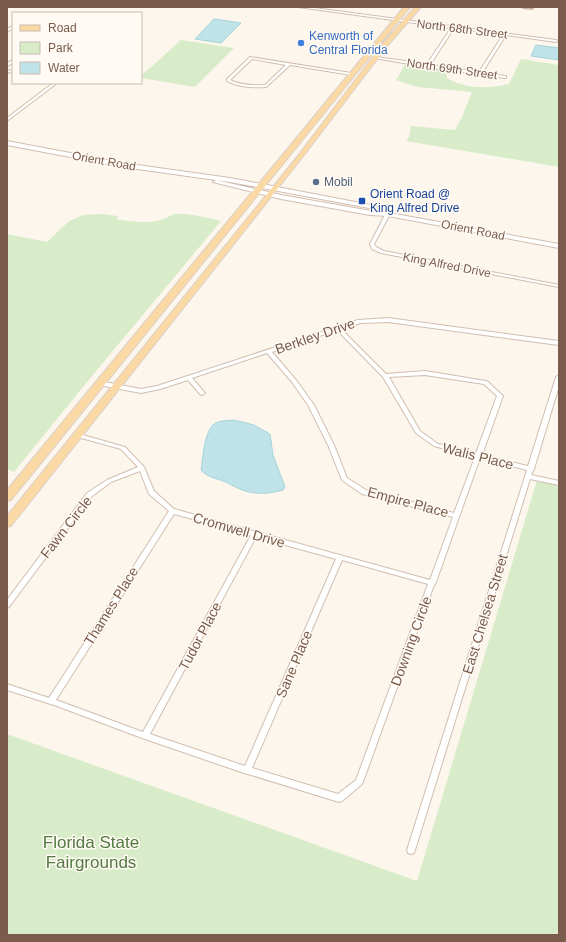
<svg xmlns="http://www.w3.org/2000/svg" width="566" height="942" viewBox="0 0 566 942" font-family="Helvetica,sans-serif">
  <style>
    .green { fill: #d8ecc9 }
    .water { fill: #bfe3e8; stroke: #a5d3da }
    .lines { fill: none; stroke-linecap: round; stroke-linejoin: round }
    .minor-casing { stroke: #d1beb0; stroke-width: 2 }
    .tertiary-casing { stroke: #d1beb0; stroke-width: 2 }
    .primary-casing { stroke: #dad1cd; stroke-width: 2 }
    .minor { fill: #fff; fill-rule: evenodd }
    .tertiary { fill: #fff; fill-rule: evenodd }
    .primary { fill: #fbd9a5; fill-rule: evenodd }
    .wall { fill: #d1b7a8 }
    .shop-dot { fill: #3f7fe0; stroke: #fffaf3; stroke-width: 1.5 }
    .service-dot { fill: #5c6f8a; stroke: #fffaf3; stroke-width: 1.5 }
    .transit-dot { fill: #1a4fb4; stroke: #fffaf3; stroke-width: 1.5 }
    .labels { text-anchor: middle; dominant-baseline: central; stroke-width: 3; stroke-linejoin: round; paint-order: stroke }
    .far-street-label { font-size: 12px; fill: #7a5c4d; stroke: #fffaf3 }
    .far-shop-label { font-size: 12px; fill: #366cbe; stroke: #fffaf3; text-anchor: start }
    .far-service-label { font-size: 12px; fill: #4e5e75; stroke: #fffaf3; text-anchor: start }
    .far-transit-label { font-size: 12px; fill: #164399; stroke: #fffaf3; text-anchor: start }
    .street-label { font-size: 14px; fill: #7a5c4d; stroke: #fffaf3 }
    .near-park-label { font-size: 17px; fill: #537a41; stroke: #fffaf3 }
  </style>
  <rect width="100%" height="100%" fill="#fdf6ec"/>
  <!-- green -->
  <path class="green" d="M 181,40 L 234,48 L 195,87 L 141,78 L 141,76 Z
    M 521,59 L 559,65 L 559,167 L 406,141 L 409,137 L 411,126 L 455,130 L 462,117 L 472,92 L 418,87 L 396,80 L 406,63 L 446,69 L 447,78 C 466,89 488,89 509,84 Z
    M 100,214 L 118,216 L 117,219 C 131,222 150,224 164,219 C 168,218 170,215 175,214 C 191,213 205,218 221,221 L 87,382 L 14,472 L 7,469 L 7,234 L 47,242 L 68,222 L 83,215 Z
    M 537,480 L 559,486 L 559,935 L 7,935 L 7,734 L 417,881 Z"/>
  <!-- water -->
  <path class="water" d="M 214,19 L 241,23 L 221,43 L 195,39 Z
    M 536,45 L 559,48 L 559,60 L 531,56 Z
    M 234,420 L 254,425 L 270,434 L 273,455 L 285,487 L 283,490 C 270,494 253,495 240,489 C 234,487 229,483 223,481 C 215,478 207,477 201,470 C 203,458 204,434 213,425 C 218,420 227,421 234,420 Z"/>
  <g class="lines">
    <!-- minor casing -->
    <g class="minor-casing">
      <path id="minor" d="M 298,7 L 307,7 L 556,40 L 558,41 L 556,42 L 506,35 L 482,73 L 506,76 L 506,78 L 505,78 L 428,67 L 374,58 L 376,57 L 427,64 L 451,28 ZM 454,28 L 503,35 L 479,72 L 430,65 Z
        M 13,26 L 13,28 L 7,32 L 7,29 Z
        M 250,57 L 351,73 L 353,74 L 351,75 L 290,65 L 266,87 C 252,88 239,87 227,81 L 227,79 ZM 252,59 L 286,65 L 265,85 C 253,86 241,85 230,80 Z
        M 13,60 L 13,63 L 7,66 L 7,63 Z
        M 7,70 L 13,71 L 13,73 L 7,72 Z
        M 53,83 L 57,83 L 7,121 L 7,118 Z
        M 386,213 L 390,213 L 390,214 L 374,244 L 376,247 L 384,251 L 559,285 L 559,287 L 381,253 L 372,249 L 370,244 Z
        M 388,318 L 559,341 L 559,345 L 388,322 L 361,323 L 341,329 L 386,374 L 425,371 L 486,381 L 488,382 L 503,396 L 482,455 L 528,466 L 556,377 L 559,375 L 559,386 L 534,469 L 531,475 L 559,481 L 559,485 L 530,479 L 415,850 L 414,853 L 411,854 L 408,853 L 407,850 L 527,470 L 480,458 L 436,582 L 436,583 L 434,585 L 363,782 L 362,784 L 342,801 L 339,802 L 248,774 L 247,774 L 142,738 L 57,706 L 7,690 L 7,684 L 49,698 L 169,511 L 149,494 L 140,471 L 111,482 L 91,497 L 9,607 L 7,608 L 7,600 L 87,493 L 107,480 L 138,467 L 121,449 L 74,436 L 73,435 L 76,433 L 125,447 L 144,467 L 154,491 L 174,509 L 430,580 L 453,517 L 362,494 L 342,480 L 328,445 L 308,405 L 292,382 L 267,353 L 192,378 L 205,393 L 202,395 L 200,394 L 188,380 L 160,389 L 141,393 L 99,385 L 96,383 L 99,381 L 141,389 L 157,386 L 358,320 ZM 337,330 L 383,377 L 416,433 L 434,446 L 475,457 L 454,513 L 366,490 L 347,478 L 334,445 L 314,405 L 296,380 L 272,352 ZM 425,375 L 484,384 L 497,396 L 476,453 L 438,444 L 420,431 L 389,377 ZM 174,514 L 251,535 L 143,732 L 56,700 ZM 256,537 L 336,559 L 245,766 L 150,734 ZM 342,560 L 428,584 L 356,780 L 338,794 L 252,768 Z"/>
    </g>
    <!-- tertiary casing -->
    <g class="tertiary-casing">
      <path id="tertiary" d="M 7,141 L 123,163 L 230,178 L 371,205 L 390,213 L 559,244 L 559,248 L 388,216 L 370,215 L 281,199 L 213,182 L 216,180 L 281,195 L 377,212 L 369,208 L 230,182 L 123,167 L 7,145 Z"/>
    </g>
    <!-- primary casing -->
    <g class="primary-casing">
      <path id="primary" d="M 404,7 L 410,7 L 11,500 L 7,501 L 7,490 Z
        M 415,7 L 421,7 L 388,45 L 301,159 L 11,526 L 7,527 L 7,516 L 297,157 L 384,42 Z"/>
    </g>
    <!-- minor -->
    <use href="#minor" class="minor"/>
    <!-- tertiary -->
    <use href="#tertiary" class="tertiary"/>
    <!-- primary -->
    <use href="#primary" class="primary"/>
  </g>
  <!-- wall -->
  <path class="wall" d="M 523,7 L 535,7 L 533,10 L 522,9 Z"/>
  <!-- markers -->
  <circle class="shop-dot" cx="301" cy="43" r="4"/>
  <circle class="service-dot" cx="316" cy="182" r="4"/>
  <rect class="transit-dot" x="358" y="197" width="8" height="8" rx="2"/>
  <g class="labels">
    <!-- far-street labels -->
    <g class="far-street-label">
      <text transform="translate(462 29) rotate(7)">North 68th Street</text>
      <text transform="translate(452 69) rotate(8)">North 69th Street</text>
      <text transform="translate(104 161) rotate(10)">Orient Road</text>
      <text transform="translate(473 230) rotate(11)">Orient Road</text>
      <text transform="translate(447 265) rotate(11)">King Alfred Drive</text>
    </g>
    <!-- far-shop labels -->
    <g class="far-shop-label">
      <text x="309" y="36">Kenworth of<tspan x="309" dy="14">Central Florida</tspan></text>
    </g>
    <!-- far-service labels -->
    <g class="far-service-label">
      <text x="324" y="182">Mobil</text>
    </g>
    <!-- far-transit labels -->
    <g class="far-transit-label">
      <text x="370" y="194">Orient Road @<tspan x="370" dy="14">King Alfred Drive</tspan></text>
    </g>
    <!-- street labels -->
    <g class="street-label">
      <text transform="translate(315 336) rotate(-19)">Berkley Drive</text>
      <text transform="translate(478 456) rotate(14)">Walis Place</text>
      <text transform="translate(408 502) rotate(15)">Empire Place</text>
      <text transform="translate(66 527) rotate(-52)">Fawn Circle</text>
      <text transform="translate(239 530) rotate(16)">Cromwell Drive</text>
      <text transform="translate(111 606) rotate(-58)">Thames Place</text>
      <text transform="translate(485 614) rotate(-73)">East Chelsea Street</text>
      <text transform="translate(200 636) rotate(-62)">Tudor Place</text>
      <text transform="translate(411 641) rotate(-70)">Downing Circle</text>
      <text transform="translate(294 664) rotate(-67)">Sane Place</text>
    </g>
    <!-- near-park labels -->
    <g class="near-park-label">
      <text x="91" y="842">Florida State<tspan x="91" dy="20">Fairgrounds</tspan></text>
    </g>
  </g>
  <!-- border -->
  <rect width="566" height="942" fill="none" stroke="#7a5c4d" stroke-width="16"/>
  <!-- legend -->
  <rect x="12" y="12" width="130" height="72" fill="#fffaf3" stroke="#cabbb1"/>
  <rect x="20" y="25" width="20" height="6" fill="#fbd9a5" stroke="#cabbb1"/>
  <text x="48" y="32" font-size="12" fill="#7a5c4d">Road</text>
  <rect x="20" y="42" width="20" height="12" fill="#d8ecc9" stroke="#cabbb1"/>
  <text x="48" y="52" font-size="12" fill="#7a5c4d">Park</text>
  <rect x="20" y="62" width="20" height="12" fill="#bfe3e8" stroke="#cabbb1"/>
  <text x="48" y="72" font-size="12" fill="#7a5c4d">Water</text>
</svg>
